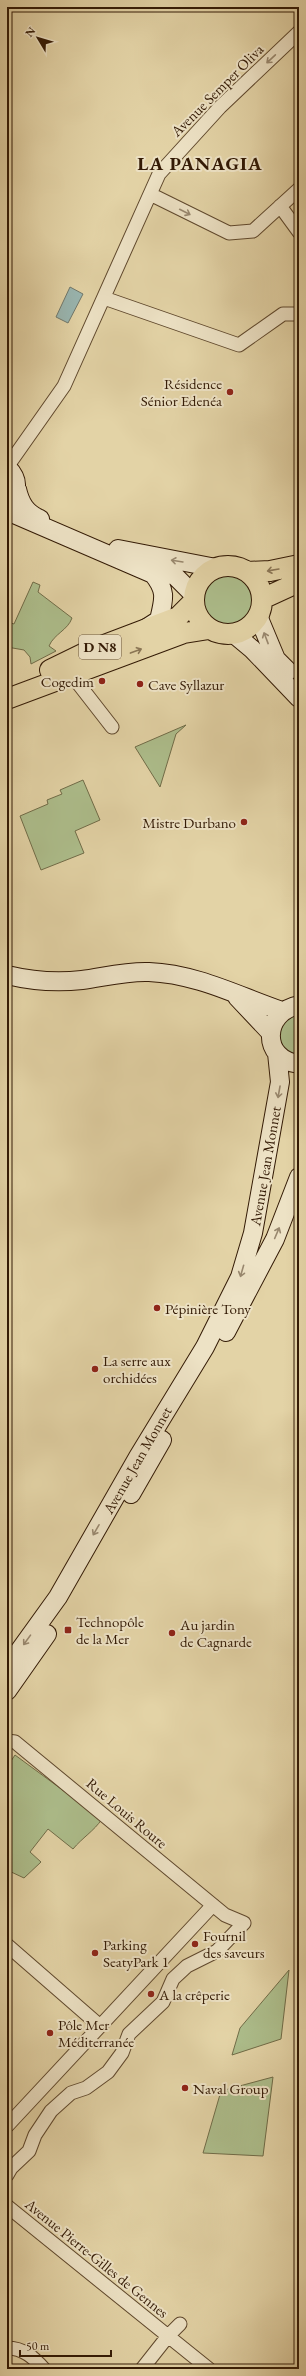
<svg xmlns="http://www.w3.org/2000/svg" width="306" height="2376" viewBox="0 0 306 2376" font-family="'EB Garamond',serif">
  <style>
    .green { fill: #adbe8c; stroke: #706c48 }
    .water { fill: #99b6b1; stroke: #70786c }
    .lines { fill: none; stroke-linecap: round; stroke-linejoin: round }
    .street-casing { stroke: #5f482d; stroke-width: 15 }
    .secondary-casing { stroke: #331a05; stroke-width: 20 }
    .primary-casing { stroke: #331a05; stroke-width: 22 }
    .street { stroke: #ede2c5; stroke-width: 13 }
    .secondary { stroke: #ede2c5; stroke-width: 18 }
    .primary { stroke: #e3d3a6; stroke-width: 20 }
    .oneway { stroke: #99886f }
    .oneway2 { stroke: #8b7656 }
    .poi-dot { fill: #8f2418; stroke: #ede2c5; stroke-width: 1.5 }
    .labels { text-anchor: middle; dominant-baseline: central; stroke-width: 4; stroke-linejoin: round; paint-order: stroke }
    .shield { fill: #ede2c5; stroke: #6b563f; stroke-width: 1 }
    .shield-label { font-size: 14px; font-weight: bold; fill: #331a05 }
    .street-label { font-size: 15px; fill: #331a05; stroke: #ede2c5 }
    .poi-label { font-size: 15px; fill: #331a05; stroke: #ede2c5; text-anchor: start }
    .district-label { font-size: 19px; font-weight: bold; letter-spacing: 1px; fill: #331a05; stroke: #ede2c5 }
  </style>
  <rect width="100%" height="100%" fill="#e3d3a6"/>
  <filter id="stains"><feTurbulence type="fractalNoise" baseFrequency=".005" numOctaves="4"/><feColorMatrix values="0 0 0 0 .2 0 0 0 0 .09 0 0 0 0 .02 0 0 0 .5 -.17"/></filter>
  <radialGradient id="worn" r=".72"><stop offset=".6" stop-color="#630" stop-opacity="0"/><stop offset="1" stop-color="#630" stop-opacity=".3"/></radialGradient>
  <!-- green -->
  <path class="green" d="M200 601a26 26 0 1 1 52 0a26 26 0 1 1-52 0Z
    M 33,582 L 40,585 L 38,592 L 72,618 C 68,630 54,634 49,646 L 56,651 L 31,664 L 30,657 L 24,650 L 7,647 L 7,624 L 8,622 L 14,624 Z
    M 186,725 L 176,734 L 160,787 L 135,747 Z
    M 83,780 L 100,820 L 75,831 L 84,853 L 41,870 L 20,816 L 48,804 L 47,800 L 62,794 L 60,790 Z
    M 299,1012 L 299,1059 L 281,1049 C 276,1024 276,1024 299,1012 Z
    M 15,1755 L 102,1819 C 94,1831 82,1838 73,1849 L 48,1829 L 30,1852 L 41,1862 L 24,1878 L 7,1870 L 7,1767 Z
    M 289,1970 L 281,2039 L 232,2055 L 240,2028 Z
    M 273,2077 L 263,2156 L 203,2153 L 221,2091 Z"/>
  <!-- water -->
  <path class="water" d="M 70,287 L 83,294 L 68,323 L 56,317 Z"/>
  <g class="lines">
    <!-- street casing -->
    <g class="street-casing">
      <path id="street" d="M 150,194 L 229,233 L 253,231 L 299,189
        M 280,206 L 299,232
        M 104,298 L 239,345 L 283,314 L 299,314
        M 7,467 L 64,386 L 159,174 L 220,107 L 299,32
        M 71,669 L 77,682 L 112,727
        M 7,1741 L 15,1742 L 225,1915 L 244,1923 L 217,1951 L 187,1966 L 173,1979 L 163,2002 L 129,2034 L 122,2053 L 108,2072 L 86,2088 L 71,2093 L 51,2111 L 35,2135 L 29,2151 L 11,2168 L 7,2175
        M 7,1945 L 100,2026
        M 7,2126 L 213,1905
        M 7,2206 L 168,2336 L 142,2369
        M 180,2324 L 168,2336 L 209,2369
        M 7,2348 C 24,2348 34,2358 44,2369"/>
    </g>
    <!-- secondary casing -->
    <g class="secondary-casing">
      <path id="secondary" d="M 7,467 C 17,477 19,487 11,499
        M 17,489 C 20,503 26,513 40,519
        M 7,511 L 153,574 C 167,591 164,599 159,620 L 145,629
        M 118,549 L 216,568
        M 146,567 L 175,576 L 194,595
        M 258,616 L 276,659 L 288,671
        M 234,634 L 252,649 L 299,698
        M 7,975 C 32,981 57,983 82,980 C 104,977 127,971 149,972 C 197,974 238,996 282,1011
        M 237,997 L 270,1032
        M 299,1005 C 262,1012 261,1060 299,1064
        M 226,1332 L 275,1239 L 299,1177
        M 131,1494 L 162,1440
        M 7,1668 L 58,1597 L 138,1457 L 205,1347 L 240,1277 L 253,1233 L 280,1082 L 277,1053
        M 7,1691 L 47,1634"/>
    </g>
    <!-- primary casing -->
    <g class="primary-casing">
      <path id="primary" d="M194 600a34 34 0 1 1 68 0a34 34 0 1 1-68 0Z
        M 247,572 L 270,571 L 299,565
        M 262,599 L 299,582
        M 50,670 L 91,650 L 178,617 L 193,602
        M 7,699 L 184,633 L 209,629"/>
    </g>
    <!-- street -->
    <use href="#street" class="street"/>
    <!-- secondary -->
    <use href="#secondary" class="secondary"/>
    <!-- primary -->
    <use href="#primary" class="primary"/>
  </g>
  <!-- one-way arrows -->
  <defs><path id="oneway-shaft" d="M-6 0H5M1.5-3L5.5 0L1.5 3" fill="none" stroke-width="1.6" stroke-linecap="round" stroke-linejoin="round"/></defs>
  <g class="oneway">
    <use href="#oneway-shaft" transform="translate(271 59) rotate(137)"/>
    <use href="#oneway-shaft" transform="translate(185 212) rotate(27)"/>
    <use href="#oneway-shaft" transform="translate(177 561) rotate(-171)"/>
    <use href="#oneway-shaft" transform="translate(266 638) rotate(-111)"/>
    <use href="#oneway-shaft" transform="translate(279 1092) rotate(100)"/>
    <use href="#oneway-shaft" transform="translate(277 1233) rotate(-67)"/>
    <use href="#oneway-shaft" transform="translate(242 1271) rotate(106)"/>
    <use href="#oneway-shaft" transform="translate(96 1530) rotate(120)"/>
    <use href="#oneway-shaft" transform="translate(27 1640) rotate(126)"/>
  </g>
  <g class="oneway2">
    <use href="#oneway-shaft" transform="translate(273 570) rotate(170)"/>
    <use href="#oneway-shaft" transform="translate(136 651) rotate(-20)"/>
  </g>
  <!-- markers -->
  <g class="poi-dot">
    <circle cx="230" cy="392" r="4"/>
    <circle cx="102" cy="681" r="4"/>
    <circle cx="140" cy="684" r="4"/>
    <circle cx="244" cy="822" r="4"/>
    <circle cx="157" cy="1308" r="4"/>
    <circle cx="95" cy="1369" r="4"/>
    <rect x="64" y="1626" width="8" height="8" rx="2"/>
    <circle cx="172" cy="1633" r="4"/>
    <circle cx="195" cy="1944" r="4"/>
    <circle cx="95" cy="1953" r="4"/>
    <circle cx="151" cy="1994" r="4"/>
    <circle cx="50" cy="2033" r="4"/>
    <circle cx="185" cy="2088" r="4"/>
  </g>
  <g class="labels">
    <!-- shield labels -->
    <rect class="shield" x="79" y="635" width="42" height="24" rx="3"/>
    <g class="shield-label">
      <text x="100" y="647">D N8</text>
    </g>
    <!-- street labels -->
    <g class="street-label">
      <text transform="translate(217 90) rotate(-45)">Avenue Semper Oliva</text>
      <text transform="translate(265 1166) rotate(-80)">Avenue Jean Monnet</text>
      <text transform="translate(137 1460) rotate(-60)">Avenue Jean Monnet</text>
      <text transform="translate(127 1813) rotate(40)">Rue Louis Roure</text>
      <text transform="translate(97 2258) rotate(39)">Avenue Pierre-Gilles de Gennes</text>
    </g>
    <!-- poi labels -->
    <g class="poi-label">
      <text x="222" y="383" text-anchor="end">Résidence<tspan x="222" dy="17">Sénior Edenéa</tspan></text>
      <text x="94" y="681" text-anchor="end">Cogedim</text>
      <text x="148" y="684">Cave Syllazur</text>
      <text x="236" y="822" text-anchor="end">Mistre Durbano</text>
      <text x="165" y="1308">Pépinière Tony</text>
      <text x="103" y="1360">La serre aux<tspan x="103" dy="17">orchidées</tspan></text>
      <text x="76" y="1621">Technopôle<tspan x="76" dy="17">de la Mer</tspan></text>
      <text x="180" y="1624">Au jardin<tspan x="180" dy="17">de Cagnarde</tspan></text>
      <text x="203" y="1935">Fournil<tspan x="203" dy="17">des saveurs</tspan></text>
      <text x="103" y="1944">Parking<tspan x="103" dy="17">SeatyPark 1</tspan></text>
      <text x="159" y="1994">A la crêperie</text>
      <text x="58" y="2024">Pôle Mer<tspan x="58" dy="17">Méditerranée</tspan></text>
      <text x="193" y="2088">Naval Group</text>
    </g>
    <!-- district labels -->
    <g class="district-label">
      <text x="200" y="163">LA PANAGIA</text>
    </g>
  </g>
  <!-- margin -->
  <rect width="306" height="2376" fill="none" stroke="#e3d3a6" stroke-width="24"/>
  <rect x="8" y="8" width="290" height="2360" fill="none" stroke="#331a05" stroke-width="2"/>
  <rect x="12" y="12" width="282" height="2352" fill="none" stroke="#331a05"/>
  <!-- north arrow -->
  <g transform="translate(38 38) rotate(308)" stroke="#ede2c5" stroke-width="3" paint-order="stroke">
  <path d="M0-3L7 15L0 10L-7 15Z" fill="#331a05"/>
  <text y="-6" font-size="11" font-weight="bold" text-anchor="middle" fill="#331a05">N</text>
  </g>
  <!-- scale -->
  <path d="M20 2350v6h91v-6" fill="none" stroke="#331a05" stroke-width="2"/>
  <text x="26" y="2350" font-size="12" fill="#331a05" stroke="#ede2c5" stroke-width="3" paint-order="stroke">50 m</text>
  <rect width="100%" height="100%" filter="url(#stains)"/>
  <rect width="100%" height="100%" fill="url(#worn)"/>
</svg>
